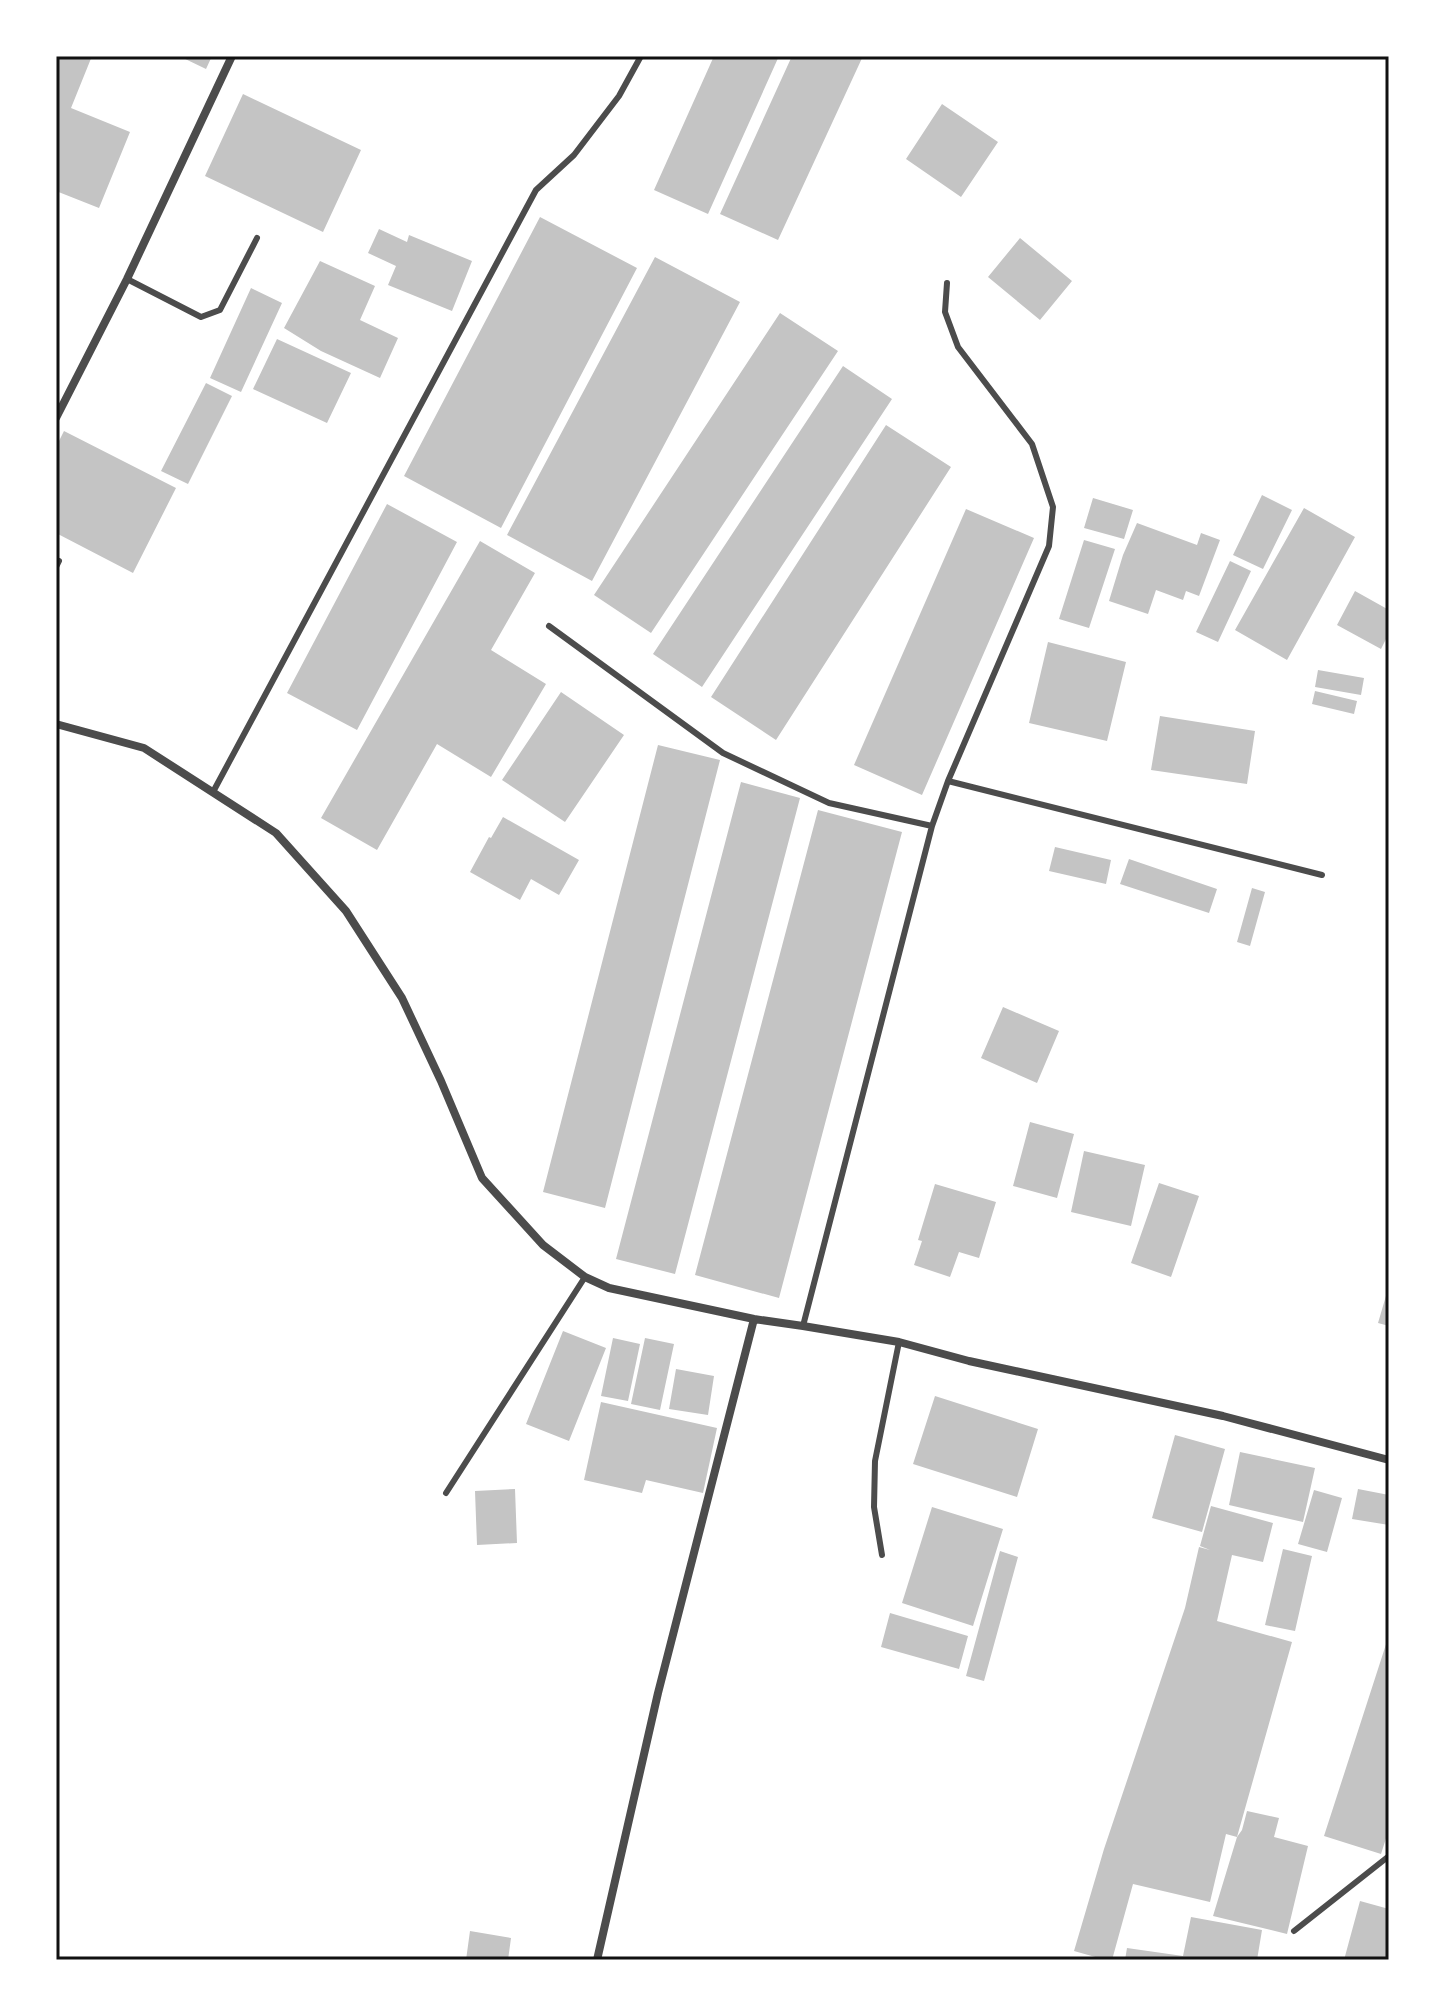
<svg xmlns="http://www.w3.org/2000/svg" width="1445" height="2016" viewBox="0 0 1445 2016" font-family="'Archivo Narrow',sans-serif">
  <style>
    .building { fill: #c4c4c4 }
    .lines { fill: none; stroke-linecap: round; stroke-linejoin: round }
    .service { stroke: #4c4c4c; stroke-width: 6 }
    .minor { stroke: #4c4c4c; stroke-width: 8 }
    .neatline { fill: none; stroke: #111; stroke-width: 3 }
  </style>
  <rect width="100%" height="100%" fill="#fff"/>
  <!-- building -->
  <path class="building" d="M 57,56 L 92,56 L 71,108 L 130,132 L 99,208 L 56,191 Z
    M 179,56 L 212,56 L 206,69 Z
    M 714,56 L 779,56 L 708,214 L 654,190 Z
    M 792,56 L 863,56 L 778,240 L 720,214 Z
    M 243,94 L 361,150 L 323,232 L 205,176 Z
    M 942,104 L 998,142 L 961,197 L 906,159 Z
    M 540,217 L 637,268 L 501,528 L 404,476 Z
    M 379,229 L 407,242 L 409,235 L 472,261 L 452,311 L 388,285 L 396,266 L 368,253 Z
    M 1020,238 L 1072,281 L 1040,320 L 988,277 Z
    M 655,257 L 740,302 L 592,581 L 507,535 Z
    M 320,261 L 375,286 L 360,320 L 398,338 L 380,378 L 321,351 L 284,328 Z
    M 251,288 L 282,303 L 241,392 L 210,378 Z
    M 780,313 L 838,351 L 651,633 L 594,595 Z
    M 277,339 L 351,373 L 327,423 L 253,389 Z
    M 843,366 L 892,399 L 702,687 L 653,654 Z
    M 206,383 L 232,396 L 188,484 L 161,471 Z
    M 886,425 L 951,467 L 776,740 L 711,697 Z
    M 64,431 L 176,488 L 133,573 L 56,533 L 56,447 Z
    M 1262,495 L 1292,510 L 1263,569 L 1233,555 Z
    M 1093,498 L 1133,510 L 1124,539 L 1084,528 Z
    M 387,504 L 457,542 L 357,730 L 287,693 Z
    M 1304,508 L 1355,537 L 1287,660 L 1235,630 Z
    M 966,509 L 1034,538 L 922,795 L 854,765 Z
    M 1137,523 L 1197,545 L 1201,533 L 1220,540 L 1199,596 L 1186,591 L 1183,600 L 1156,590 L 1148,614 L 1109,601 L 1123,555 Z
    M 1084,540 L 1115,549 L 1089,628 L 1059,619 Z
    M 480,541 L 535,573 L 491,650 L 546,684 L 491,777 L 437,744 L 377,850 L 321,818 Z
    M 1230,561 L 1251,571 L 1218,642 L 1196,632 Z
    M 1355,591 L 1389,610 L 1389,633 L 1381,649 L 1337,625 Z
    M 1048,642 L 1126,662 L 1107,741 L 1029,723 Z
    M 1318,670 L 1364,678 L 1361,695 L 1315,687 Z
    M 1315,691 L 1357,701 L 1354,714 L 1312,704 Z
    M 561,692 L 624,735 L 565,822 L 502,780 Z
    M 1160,716 L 1255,731 L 1247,784 L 1151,770 Z
    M 658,745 L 720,760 L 605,1208 L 543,1192 Z
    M 741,782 L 800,798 L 675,1274 L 616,1259 Z
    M 818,810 L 902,832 L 779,1298 L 695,1275 Z
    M 503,817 L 579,860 L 559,895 L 531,879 L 520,900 L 470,872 L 489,837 L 491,838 Z
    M 1055,847 L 1111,860 L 1106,884 L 1049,871 Z
    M 1129,859 L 1217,889 L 1209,913 L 1120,884 Z
    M 1252,888 L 1265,892 L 1250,946 L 1237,942 Z
    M 1003,1007 L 1059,1031 L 1037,1083 L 981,1058 Z
    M 1030,1122 L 1074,1134 L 1057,1198 L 1013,1186 Z
    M 1084,1151 L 1145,1165 L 1131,1226 L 1071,1212 Z
    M 1159,1183 L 1199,1196 L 1171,1277 L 1131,1263 Z
    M 935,1184 L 996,1202 L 979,1258 L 959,1252 L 950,1277 L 914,1265 L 922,1241 L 918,1240 Z
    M 1388,1289 L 1389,1289 L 1389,1326 L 1378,1323 Z
    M 563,1331 L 606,1348 L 569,1441 L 526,1424 Z
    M 613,1338 L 640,1344 L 628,1401 L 601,1396 Z
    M 645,1338 L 674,1344 L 660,1410 L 631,1404 Z
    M 676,1369 L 714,1376 L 708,1415 L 669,1409 Z
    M 935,1396 L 1038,1429 L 1017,1497 L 913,1464 Z
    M 601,1402 L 717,1428 L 703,1493 L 646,1480 L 642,1493 L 584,1480 Z
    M 1175,1435 L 1225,1449 L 1202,1532 L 1152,1518 Z
    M 1240,1452 L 1315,1468 L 1303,1522 L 1229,1505 Z
    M 515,1489 L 517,1543 L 477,1545 L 475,1491 Z
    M 1358,1489 L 1389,1495 L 1389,1525 L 1352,1519 Z
    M 1314,1490 L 1342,1498 L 1327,1552 L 1298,1544 Z
    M 1211,1506 L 1273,1523 L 1263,1562 L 1232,1555 L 1217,1621 L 1292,1642 L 1237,1837 L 1226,1834 L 1210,1902 L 1133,1884 L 1112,1960 L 1106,1960 L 1074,1951 L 1104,1849 L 1185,1608 L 1199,1547 L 1210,1550 L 1200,1546 Z
    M 932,1507 L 1003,1529 L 973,1626 L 902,1603 Z
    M 1283,1549 L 1312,1556 L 1295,1631 L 1265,1625 Z
    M 1000,1551 L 1018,1557 L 984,1681 L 966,1676 Z
    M 890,1613 L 968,1636 L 959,1669 L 881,1647 Z
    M 1389,1635 L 1389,1829 L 1381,1854 L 1324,1836 Z
    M 1247,1811 L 1279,1818 L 1274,1837 L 1308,1846 L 1287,1934 L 1213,1916 L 1237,1837 L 1242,1830 Z
    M 1360,1901 L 1389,1909 L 1389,1960 L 1344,1960 Z
    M 1191,1917 L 1262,1930 L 1257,1960 L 1125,1960 L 1127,1948 L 1183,1956 Z
    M 470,1931 L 511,1938 L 508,1960 L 466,1960 Z"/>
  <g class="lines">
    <!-- service -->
    <path class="service" d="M 127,279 L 201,317 L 220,310 L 257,238
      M 56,567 L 59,561
      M 549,626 L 723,753 L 829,803 L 932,826
      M 948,781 L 1322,875
      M 213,792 L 536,190 L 574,155 L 619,96 L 641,56
      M 803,1326 L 932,826 L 948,781 L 1049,546 L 1053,507 L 1032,444 L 958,347 L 945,312 L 947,283
      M 446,1493 L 585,1277
      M 882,1555 L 874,1507 L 875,1461 L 899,1342
      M 1294,1931 L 1389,1856"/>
    <!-- minor -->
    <path class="minor" d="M 56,418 L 127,279 L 232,56
      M 56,724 L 144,748 L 276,833 L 346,911 L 402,998 L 441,1081 L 482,1178 L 543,1245 L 585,1277 L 609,1288 L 754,1319 L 803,1326 L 899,1342 L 969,1361 L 1223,1416 L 1389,1460
      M 597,1960 L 658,1693 L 754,1319"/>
  </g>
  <!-- border -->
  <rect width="1445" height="2016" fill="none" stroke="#ffffff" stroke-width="116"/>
  <rect x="58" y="58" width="1329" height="1900" class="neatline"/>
</svg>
